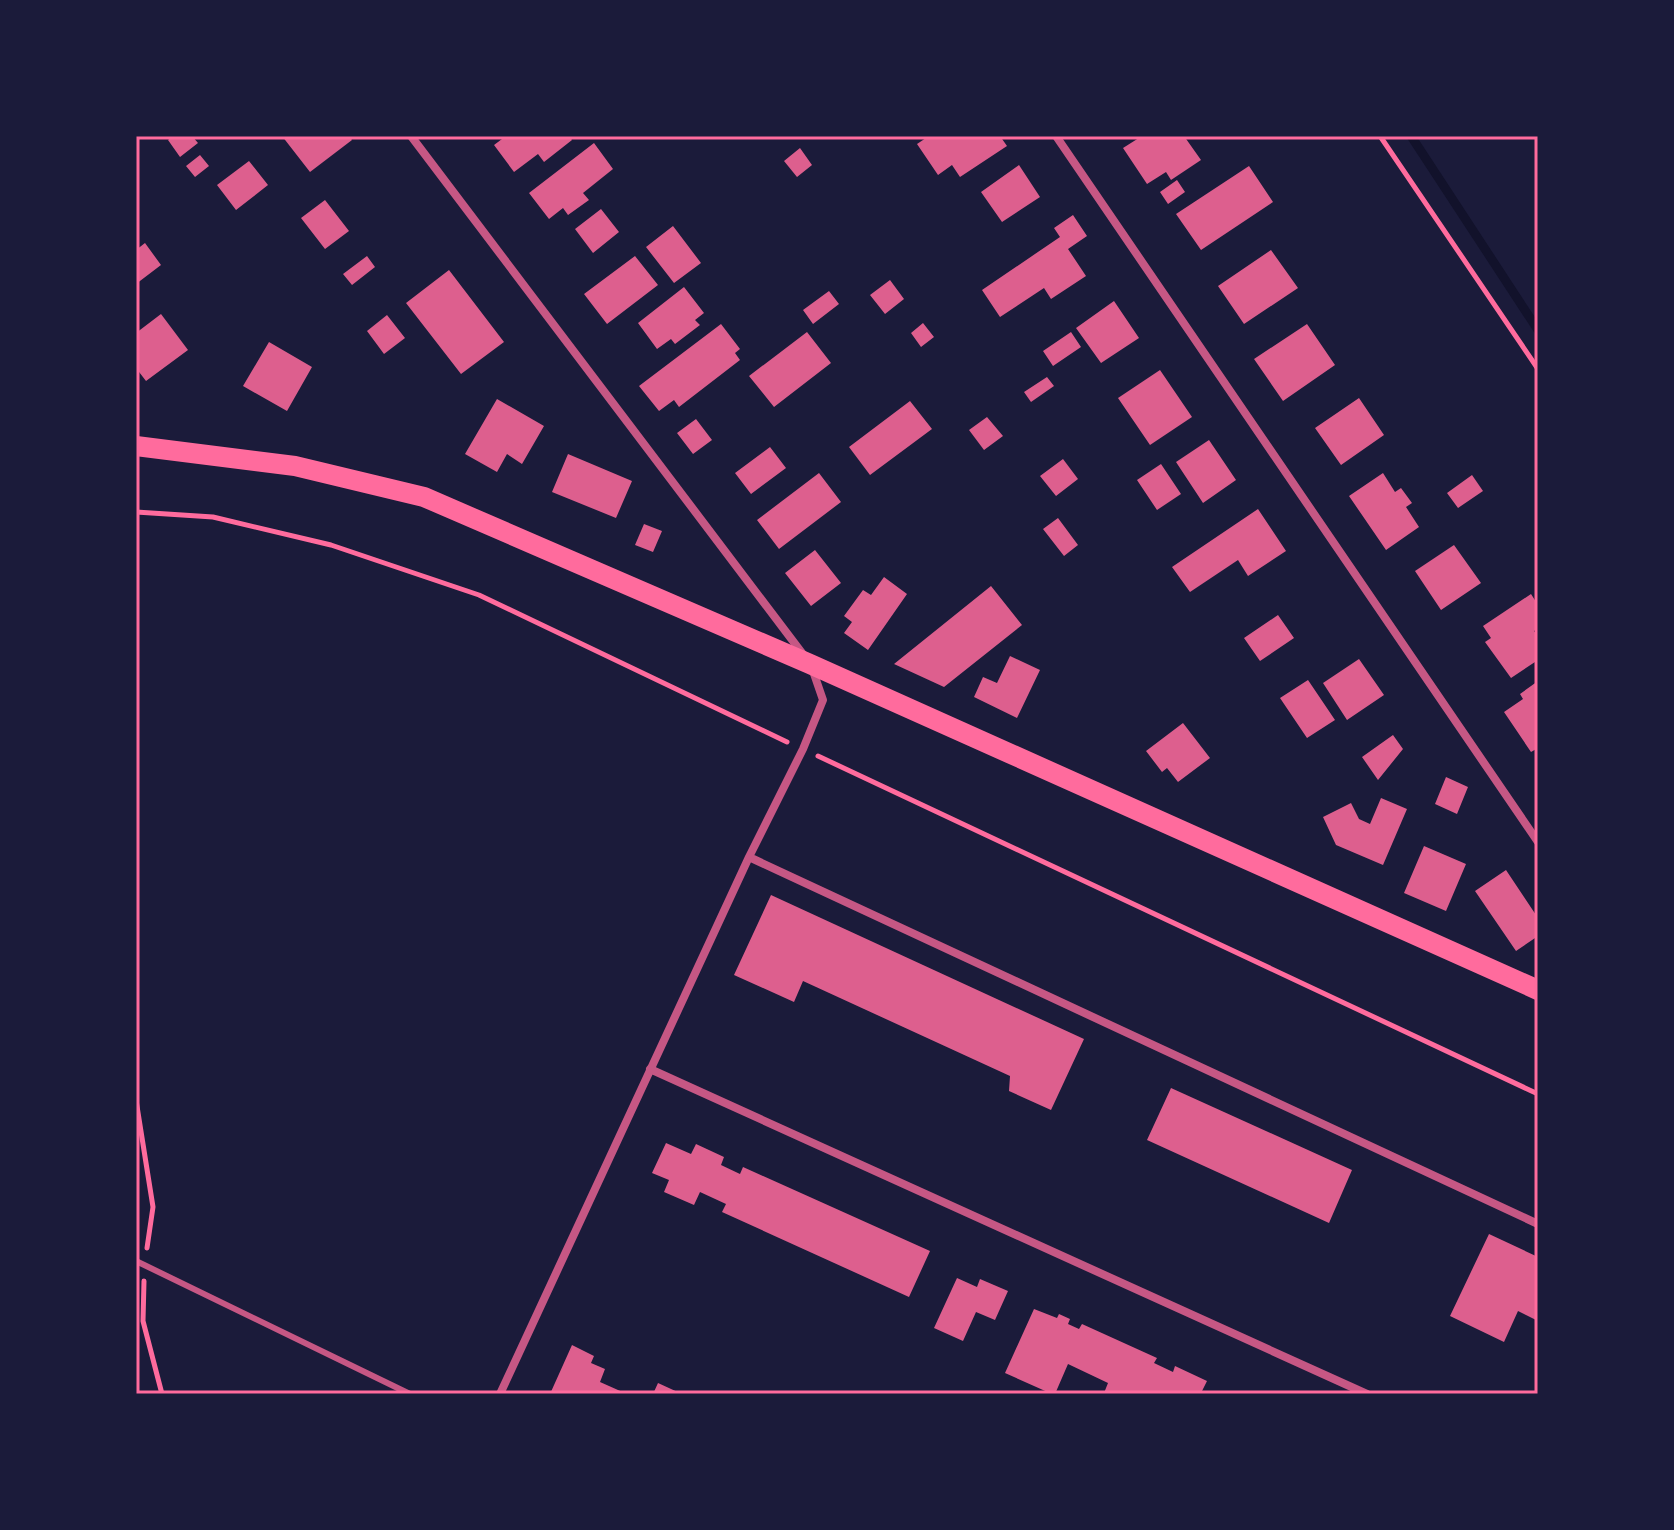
<svg xmlns="http://www.w3.org/2000/svg" width="1674" height="1530" viewBox="0 0 1674 1530" font-family="'DejaVu Sans',sans-serif">
  <style>
    .lines { fill: none; stroke-linecap: round; stroke-linejoin: round }
    .stream { stroke: #12122b; stroke-width: 9 }
    .building { fill: #dd5f8e }
    .path { stroke: #ff6b9d; stroke-width: 5 }
    .service { stroke: #c65784; stroke-width: 6 }
    .minor { stroke: #c65784; stroke-width: 8 }
    .primary { stroke: #ff6b9d; stroke-width: 20 }
    .neatline { fill: none; stroke: #ff6b9d; stroke-width: 3 }
  </style>
  <rect width="100%" height="100%" fill="#1b1b3a"/>
  <g class="lines">
    <!-- stream -->
    <path class="stream" d="M 1411,136 L 1538,330"/>
  </g>
  <!-- building -->
  <path class="building" d="M 173,136 L 192,136 L 198,143 L 180,157 L 168,140 Z
    M 282,136 L 349,136 L 352,140 L 310,172 Z
    M 506,136 L 569,136 L 572,140 L 544,162 L 538,154 L 514,172 L 494,145 Z
    M 929,136 L 1000,136 L 1007,146 L 960,177 L 952,165 L 938,175 L 917,144 Z
    M 1142,136 L 1184,136 L 1201,160 L 1171,180 L 1166,172 L 1147,184 L 1123,148 Z
    M 594,143 L 613,169 L 583,193 L 589,200 L 568,215 L 563,208 L 549,219 L 529,193 Z
    M 800,148 L 812,165 L 797,177 L 784,161 Z
    M 200,155 L 209,166 L 195,177 L 186,166 Z
    M 249,161 L 268,185 L 236,210 L 217,185 Z
    M 1019,165 L 1040,197 L 1002,222 L 981,192 Z
    M 1249,166 L 1273,202 L 1201,250 L 1176,214 Z
    M 1177,180 L 1185,192 L 1168,204 L 1160,192 Z
    M 325,200 L 349,231 L 325,249 L 301,218 Z
    M 601,209 L 619,232 L 593,253 L 575,229 Z
    M 1073,215 L 1087,236 L 1068,249 L 1086,276 L 1051,299 L 1044,288 L 1000,317 L 982,290 L 1060,237 L 1054,228 Z
    M 673,226 L 701,263 L 674,283 L 646,247 Z
    M 145,243 L 161,265 L 136,284 L 136,250 Z
    M 1271,250 L 1298,288 L 1244,324 L 1218,286 Z
    M 367,256 L 375,267 L 352,285 L 343,274 Z
    M 635,256 L 658,285 L 607,324 L 584,294 Z
    M 449,270 L 504,342 L 461,374 L 406,303 Z
    M 890,280 L 904,299 L 885,314 L 870,295 Z
    M 684,287 L 704,313 L 695,320 L 700,325 L 675,344 L 671,339 L 657,349 L 638,323 Z
    M 829,291 L 839,304 L 813,324 L 803,310 Z
    M 1114,301 L 1139,338 L 1101,363 L 1076,328 Z
    M 161,314 L 188,350 L 146,381 L 136,368 L 136,333 Z
    M 387,315 L 405,338 L 384,354 L 367,331 Z
    M 923,323 L 934,337 L 921,347 L 911,333 Z
    M 721,324 L 740,349 L 735,353 L 740,360 L 679,407 L 674,400 L 659,411 L 639,386 Z
    M 1307,324 L 1335,365 L 1283,401 L 1254,359 Z
    M 807,332 L 831,363 L 774,407 L 749,376 Z
    M 1071,332 L 1081,347 L 1053,366 L 1043,351 Z
    M 269,342 L 312,367 L 287,411 L 243,386 Z
    M 1160,370 L 1192,417 L 1150,445 L 1118,398 Z
    M 1047,377 L 1054,386 L 1031,402 L 1024,392 Z
    M 1359,398 L 1384,435 L 1341,465 L 1315,428 Z
    M 497,399 L 544,426 L 522,464 L 507,454 L 497,472 L 465,454 Z
    M 910,401 L 932,429 L 870,475 L 849,447 Z
    M 987,417 L 1003,436 L 984,450 L 969,430 Z
    M 696,419 L 712,440 L 693,454 L 677,433 Z
    M 1209,440 L 1236,480 L 1203,503 L 1176,462 Z
    M 770,447 L 786,468 L 751,494 L 735,473 Z
    M 568,454 L 632,481 L 616,518 L 552,492 Z
    M 1063,459 L 1078,479 L 1056,496 L 1040,476 Z
    M 1161,464 L 1181,494 L 1157,510 L 1137,480 Z
    M 819,473 L 841,502 L 779,549 L 757,520 Z
    M 1383,473 L 1395,492 L 1401,488 L 1412,503 L 1406,507 L 1419,527 L 1386,550 L 1349,496 Z
    M 1472,475 L 1483,491 L 1458,508 L 1447,493 Z
    M 1258,509 L 1286,551 L 1248,576 L 1238,560 L 1190,592 L 1172,567 Z
    M 1058,518 L 1078,545 L 1064,556 L 1043,529 Z
    M 644,524 L 662,531 L 653,552 L 635,545 Z
    M 1454,545 L 1481,583 L 1441,610 L 1415,571 Z
    M 815,550 L 841,583 L 811,606 L 785,573 Z
    M 884,577 L 907,594 L 868,650 L 844,633 L 852,622 L 844,616 L 863,590 L 871,595 Z
    M 991,586 L 1022,625 L 944,687 L 894,664 Z
    M 1531,594 L 1538,605 L 1538,628 L 1534,631 L 1538,637 L 1538,660 L 1511,678 L 1485,642 L 1491,638 L 1483,626 Z
    M 1278,615 L 1294,638 L 1260,661 L 1244,638 Z
    M 1010,656 L 1040,670 L 1017,718 L 974,697 L 983,677 L 997,683 Z
    M 1359,659 L 1384,695 L 1347,720 L 1323,683 Z
    M 1308,680 L 1335,720 L 1307,738 L 1280,698 Z
    M 1538,681 L 1538,748 L 1531,752 L 1504,712 L 1523,699 L 1520,694 Z
    M 1183,723 L 1210,758 L 1178,782 L 1167,768 L 1162,772 L 1146,751 Z
    M 1393,735 L 1403,749 L 1378,780 L 1362,757 Z
    M 1446,777 L 1468,787 L 1457,814 L 1435,804 Z
    M 1381,798 L 1407,809 L 1383,865 L 1336,845 L 1323,817 L 1351,803 L 1359,819 L 1370,824 Z
    M 1424,846 L 1466,864 L 1446,911 L 1404,893 Z
    M 1506,870 L 1538,918 L 1538,936 L 1516,951 L 1475,891 Z
    M 771,895 L 1084,1039 L 1051,1110 L 1009,1091 L 1010,1076 L 803,981 L 794,1002 L 734,975 Z
    M 1171,1088 L 1352,1170 L 1329,1223 L 1147,1140 Z
    M 666,1143 L 691,1154 L 696,1144 L 724,1157 L 721,1165 L 740,1174 L 743,1167 L 930,1251 L 909,1297 L 722,1212 L 726,1204 L 700,1192 L 694,1205 L 664,1192 L 669,1180 L 652,1173 Z
    M 1489,1234 L 1538,1257 L 1538,1321 L 1518,1311 L 1504,1342 L 1450,1316 Z
    M 957,1278 L 977,1287 L 980,1279 L 1008,1291 L 995,1320 L 976,1312 L 963,1341 L 934,1328 Z
    M 1034,1309 L 1057,1318 L 1059,1314 L 1070,1319 L 1068,1324 L 1079,1329 L 1082,1324 L 1157,1358 L 1154,1363 L 1173,1372 L 1175,1366 L 1207,1381 L 1202,1391 L 1208,1394 L 1106,1394 L 1104,1393 L 1108,1383 L 1068,1364 L 1055,1394 L 1052,1394 L 1005,1373 Z
    M 572,1345 L 594,1356 L 591,1363 L 605,1369 L 600,1382 L 627,1394 L 550,1394 Z
    M 658,1383 L 682,1394 L 653,1394 Z"/>
  <g class="lines">
    <!-- path -->
    <path class="path" d="M 1380,136 L 1538,369
      M 136,512 L 213,517 L 331,545 L 479,595 L 787,742
      M 818,756 L 1538,1094
      M 136,1100 L 153,1207 L 147,1248
      M 144,1281 L 143,1321 L 162,1394"/>
    <!-- service -->
    <path class="service" d="M 136,1261 L 410,1394"/>
    <!-- minor -->
    <path class="minor" d="M 411,136 L 805,657
      M 1056,136 L 1538,842
      M 749,857 L 1538,1224
      M 650,1069 L 1367,1394
      M 500,1394 L 749,857 L 803,749 L 823,700 L 812,668"/>
    <!-- primary -->
    <path class="primary" d="M 136,446 L 295,466 L 424,497 L 810,664 L 1538,990"/>
  </g>
  <!-- border -->
  <rect width="1674" height="1530" fill="none" stroke="#1b1b3a" stroke-width="276"/>
  <rect x="138" y="138" width="1398" height="1254" class="neatline"/>
</svg>
